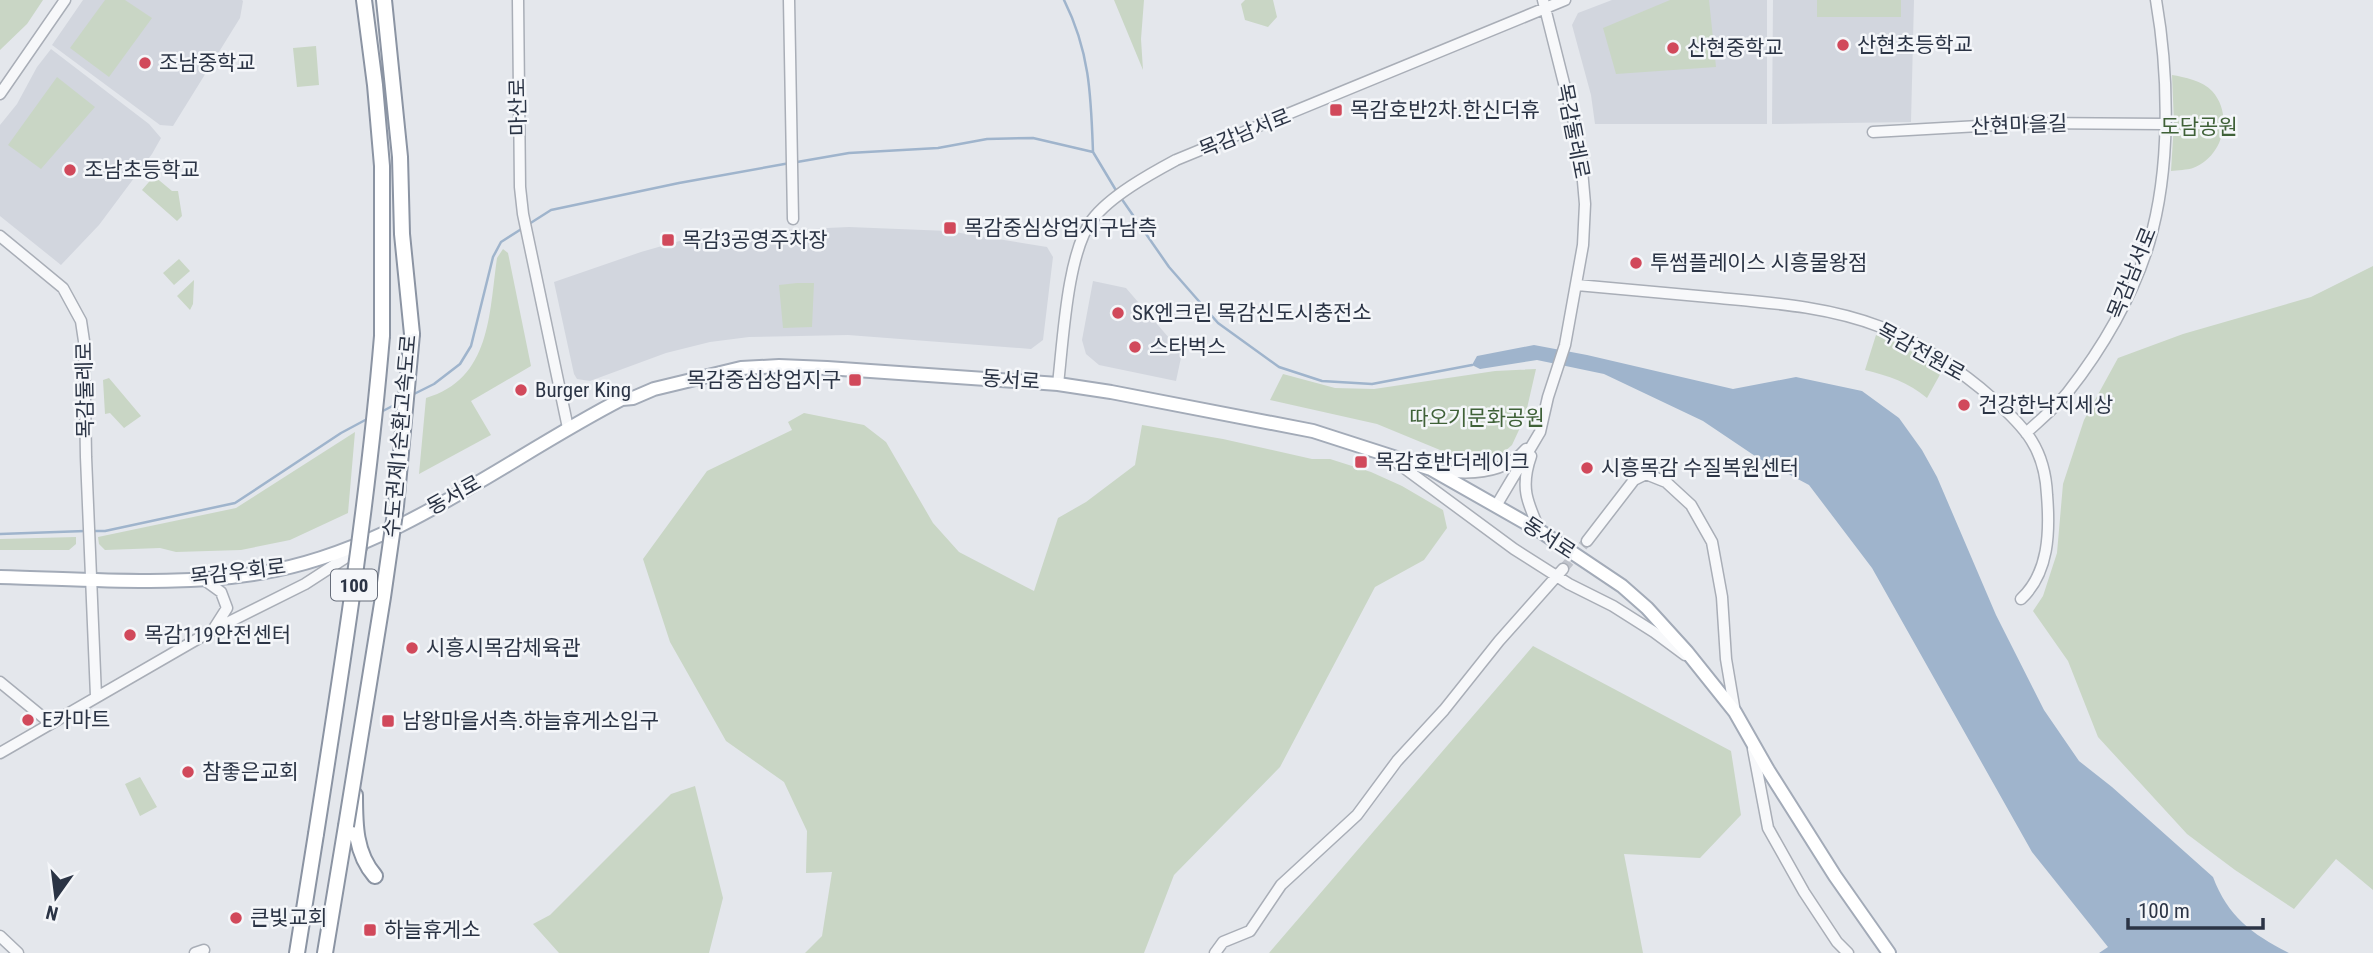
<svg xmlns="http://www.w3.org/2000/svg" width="2373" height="953" viewBox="0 0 2373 953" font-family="'Roboto Condensed','Noto Sans KR',sans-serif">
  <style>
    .built { fill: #d2d6de }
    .green { fill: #c9d6c5 }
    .water { fill: #9fb4cc }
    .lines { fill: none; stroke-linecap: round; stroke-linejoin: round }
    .stream { stroke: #9fb4cc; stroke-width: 2.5 }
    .minor-tunnel { stroke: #bfc3cb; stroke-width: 10; stroke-dasharray: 10 5; stroke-linecap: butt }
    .minor-casing { stroke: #a9aeb7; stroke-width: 13 }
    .major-casing { stroke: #a3abb8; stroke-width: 16 }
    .highway-casing { stroke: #8b94a3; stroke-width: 18 }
    .minor { stroke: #f7f8fa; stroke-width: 10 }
    .major { stroke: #fff; stroke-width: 12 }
    .highway { stroke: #fff; stroke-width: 14 }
    .highway-bridge-casing { stroke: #8b94a3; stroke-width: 18; stroke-linecap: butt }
    .highway-bridge { stroke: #fff; stroke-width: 14 }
    .poi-dot { fill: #d1495b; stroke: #f4f6f9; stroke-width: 2.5 }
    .labels { text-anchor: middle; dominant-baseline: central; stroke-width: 5; stroke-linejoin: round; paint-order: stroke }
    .shield { fill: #f4f6f9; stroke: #676e7b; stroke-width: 2 }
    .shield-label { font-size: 19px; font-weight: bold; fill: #2b3445 }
    .poi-label { font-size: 21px; fill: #2b3445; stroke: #f4f6f9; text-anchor: start }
    .street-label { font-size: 21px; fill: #2b3445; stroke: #f4f6f9 }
    .park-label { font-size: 21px; fill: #3f6138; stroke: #f4f6f9 }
  </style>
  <rect width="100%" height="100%" fill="#e4e7ec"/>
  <!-- built -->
  <path class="built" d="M 83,0 L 242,0 L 243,1 L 240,18 L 173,126 L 160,125 L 52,45 Z
    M 1612,0 L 1767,0 L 1767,124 L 1595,124 L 1591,95 L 1572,25 L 1578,13 Z
    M 1773,0 L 1914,0 L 1911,122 L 1772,124 Z
    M 51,49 L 149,124 L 161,138 L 152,154 L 99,225 L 61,265 L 0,216 L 0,125 L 17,104 L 37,67 Z
    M 849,227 L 948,231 L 1047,247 L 1053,257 L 1043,340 L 1031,349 L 848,335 L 749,337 L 710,342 L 666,353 L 590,381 L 577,379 L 574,374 L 554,282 L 641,252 L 683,240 L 722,233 Z
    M 1093,281 L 1126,288 L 1182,353 L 1176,381 L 1099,365 L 1086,354 L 1082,340 Z"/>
  <!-- green -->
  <path class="green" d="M 0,0 L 43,0 L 27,24 L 0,50 Z
    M 105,0 L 125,0 L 152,18 L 109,77 L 70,48 Z
    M 1114,0 L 1144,0 L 1141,39 L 1143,70 Z
    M 1245,0 L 1273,0 L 1277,17 L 1268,27 L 1245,20 L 1241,4 Z
    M 1670,0 L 1709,0 L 1716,67 L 1616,74 L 1603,28 Z
    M 1817,0 L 1901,0 L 1901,17 L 1817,17 Z
    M 316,46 L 319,85 L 297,87 L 293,48 Z
    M 2172,75 C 2184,77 2203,81 2212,91 C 2234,115 2223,157 2193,168 C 2187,170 2178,170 2171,171 L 2174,123 Z
    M 57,77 L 95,107 L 41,169 L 8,145 Z
    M 154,176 L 172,191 L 178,191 L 182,216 L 177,221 L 142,190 Z
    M 503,249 L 508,253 L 531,366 L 471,401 L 491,435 L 419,474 L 426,398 C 491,379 489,314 497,258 Z
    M 179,259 L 190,271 L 174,285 L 163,273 Z
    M 2373,266 L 2373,890 L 2336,859 L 2294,909 L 2235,870 L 2187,834 L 2098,737 L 2068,661 L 2033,611 L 2043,596 L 2057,553 L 2063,484 L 2084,420 L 2118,358 L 2183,334 L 2311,297 Z
    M 194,280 L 193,304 L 190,310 L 177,296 Z
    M 797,283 L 814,283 L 812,327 L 783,328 L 779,285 Z
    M 1876,335 L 1900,344 L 1942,371 L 1927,398 C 1908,382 1889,376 1865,370 Z
    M 1536,369 L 1525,417 L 1512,445 L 1495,460 L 1473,461 L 1457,457 L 1377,424 L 1270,400 L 1283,374 L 1335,388 L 1374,389 L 1495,371 Z
    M 109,378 L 141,416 L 124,428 L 110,413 L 105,414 L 103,380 Z
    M 804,413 L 864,425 L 886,442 L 933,523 L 959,552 L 1034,591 L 1058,518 L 1086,502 L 1135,465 L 1142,425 L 1223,439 L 1312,459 L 1330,459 L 1371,472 L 1402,486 L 1443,510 L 1447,528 L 1424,560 L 1375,587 L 1280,767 L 1174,875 L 1144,953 L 805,953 L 822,936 L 832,872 L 806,873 L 807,831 L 784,782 L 726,741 L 670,642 L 643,559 L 707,471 L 792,430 L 788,422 Z
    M 355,432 L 348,513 L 290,540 L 241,550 L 176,552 L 160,548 L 105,550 L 99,544 L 98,537 L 236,508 Z
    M 76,537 L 76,544 L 69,550 L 0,550 L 0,539 Z
    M 1533,646 L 1731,751 L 1741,815 L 1700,858 L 1624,854 L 1643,953 L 1269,953 Z
    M 140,777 L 157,807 L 140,816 L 125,784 Z
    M 695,786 L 723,898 L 709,953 L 559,953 L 533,924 L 550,915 L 671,794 Z"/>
  <!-- water -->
  <path class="water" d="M 1534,345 L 1587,355 L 1733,389 L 1796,377 L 1862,391 L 1899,418 L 1922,450 L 1937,477 L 1996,615 L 2044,710 L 2079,761 L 2112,787 L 2213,877 C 2228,917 2252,934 2289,953 L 2099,953 L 2108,947 L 2032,852 L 1872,568 L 1809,485 L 1758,458 L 1703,421 L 1604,374 L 1537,360 L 1480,369 L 1472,365 L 1477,356 Z"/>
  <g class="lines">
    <!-- stream -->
    <path class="stream" d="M 1064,0 C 1090,52 1091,96 1093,152
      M 797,162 L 849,153 L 938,148 L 987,139 L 1033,138 L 1093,152 L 1117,192
      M 1121,198 L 1169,267 L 1218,323 L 1279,367 L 1322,381 L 1372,384 L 1472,365
      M 529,224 L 551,210 L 679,183 L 790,163
      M 412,395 L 434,384 L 460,364 L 471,346 L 493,257 L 501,242 L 523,228
      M 381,412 L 400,402
      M 92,531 L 105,531 L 235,503 L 341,433 L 369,418
      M 0,534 L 85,531"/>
    <!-- minor-tunnel -->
    <path class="minor-tunnel" d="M 1563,569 L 1587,541"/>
    <!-- minor casing -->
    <g class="minor-casing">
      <path id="minor" d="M 518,0 L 520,187 L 523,214 L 568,428
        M 789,0 L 793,219
        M 0,94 L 65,0
        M 1873,132 L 2032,123 L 2164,124
        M 0,236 L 63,288 L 81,321 L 84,341 L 86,457 L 96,696
        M 1577,285 C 1625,289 1672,294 1720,298 C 1774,303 1829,307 1881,327 C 1916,340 1964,373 1992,398 C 2026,428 2045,449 2047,495 C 2050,532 2049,573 2021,599
        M 1058,384 C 1063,342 1067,253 1092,220 C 1110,196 1150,174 1176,160 L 1565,0
        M 2026,433 C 2040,420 2056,407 2068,392 C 2102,349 2133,296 2149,243 C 2171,169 2169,75 2156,0
        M 1531,456 C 1520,487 1527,502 1540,531
        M 1392,459 L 1514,549 L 1569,584 L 1613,606 L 1654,632 L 1685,655
        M 1437,470 C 1468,475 1504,475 1526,449
        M 1496,506 L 1540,432 L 1548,397 L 1565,345 L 1583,245 L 1585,204 L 1580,147 L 1543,0
        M 1587,541 L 1634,480 L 1646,474 L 1666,482 L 1691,505 L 1712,542 L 1722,597 L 1726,659 L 1735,712
        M 203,579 L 221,592 L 227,608 L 213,630
        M 0,682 L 50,723
        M 1753,749 L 1768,828 L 1804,892 L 1837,942 L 1848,953
        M 0,753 L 213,630 L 305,584 L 362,547
        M 0,936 L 18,953
        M 195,953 L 204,950
        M 1215,953 L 1223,942 L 1250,931 L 1281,885 L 1357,815 L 1397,761 L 1444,710 L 1499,641 L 1563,569"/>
    </g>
    <!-- major casing -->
    <g class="major-casing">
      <path id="major" d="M 0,577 C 90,579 187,588 276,570 C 403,544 509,457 622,399 L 633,398 L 654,389 L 741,368 L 779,366 L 827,368 L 1058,384 L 1111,392 L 1313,431 L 1431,469 L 1540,531 L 1622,586 L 1647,608 L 1687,652 L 1735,712 L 1768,770 L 1835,876 L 1889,953"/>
    </g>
    <!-- highway casing -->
    <g class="highway-casing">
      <path id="highway" d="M 364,0 L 375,85 L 382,166 L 382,336
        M 384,0 L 400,157 L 402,234 L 412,334
        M 355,795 C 355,824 355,853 375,876
        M 297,953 L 316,834
        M 325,953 L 346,826"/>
    </g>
    <!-- minor -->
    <use href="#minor" class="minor"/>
    <!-- major -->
    <use href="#major" class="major"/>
    <!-- highway -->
    <use href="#highway" class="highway"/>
    <!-- highway-bridge casing -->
    <g class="highway-bridge-casing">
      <path id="highway-bridge" d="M 346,826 L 383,597 L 396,506 L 412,334
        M 316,834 C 342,668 368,503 382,336"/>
    </g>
    <!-- highway-bridge -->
    <use href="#highway-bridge" class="highway-bridge"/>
  </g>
  <!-- markers -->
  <g class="poi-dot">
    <circle cx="1843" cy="45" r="7"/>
    <circle cx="1673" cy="48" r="7"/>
    <circle cx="145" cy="63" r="7"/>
    <rect x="1329" y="103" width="14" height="14" rx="3.5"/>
    <circle cx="70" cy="170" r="7"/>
    <rect x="943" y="221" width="14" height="14" rx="3.5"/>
    <rect x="661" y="233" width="14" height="14" rx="3.5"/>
    <circle cx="1636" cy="263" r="7"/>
    <circle cx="1118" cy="313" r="7"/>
    <circle cx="1135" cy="347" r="7"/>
    <rect x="848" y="373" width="14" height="14" rx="3.5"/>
    <circle cx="521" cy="390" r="7"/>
    <circle cx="1964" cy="405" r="7"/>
    <rect x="1354" y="455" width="14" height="14" rx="3.5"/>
    <circle cx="1587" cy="468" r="7"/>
    <circle cx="130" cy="635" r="7"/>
    <circle cx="412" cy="648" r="7"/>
    <circle cx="28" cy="720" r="7"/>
    <rect x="381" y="714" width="14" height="14" rx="3.5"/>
    <circle cx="188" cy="772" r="7"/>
    <circle cx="236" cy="918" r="7"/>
    <rect x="363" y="923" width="14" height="14" rx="3.5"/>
  </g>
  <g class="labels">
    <!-- shield labels -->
    <rect class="shield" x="331" y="569.5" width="46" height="31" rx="5"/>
    <g class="shield-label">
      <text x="354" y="585">100</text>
    </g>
    <!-- poi labels -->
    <g class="poi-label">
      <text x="1857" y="45">산현초등학교</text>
      <text x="1687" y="48">산현중학교</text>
      <text x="159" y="63">조남중학교</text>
      <text x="1350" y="110">목감호반2차.한신더휴</text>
      <text x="84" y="170">조남초등학교</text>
      <text x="964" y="228">목감중심상업지구남측</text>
      <text x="682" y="240">목감3공영주차장</text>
      <text x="1650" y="263">투썸플레이스 시흥물왕점</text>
      <text x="1132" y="313">SK엔크린 목감신도시충전소</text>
      <text x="1149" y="347">스타벅스</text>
      <text x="841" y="380" text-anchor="end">목감중심상업지구</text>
      <text x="535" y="390">Burger King</text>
      <text x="1978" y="405">건강한낙지세상</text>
      <text x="1375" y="462">목감호반더레이크</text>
      <text x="1601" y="468">시흥목감 수질복원센터</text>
      <text x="144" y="635">목감119안전센터</text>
      <text x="426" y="648">시흥시목감체육관</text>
      <text x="42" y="720">E카마트</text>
      <text x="402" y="721">남왕마을서측.하늘휴게소입구</text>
      <text x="202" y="772">참좋은교회</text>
      <text x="250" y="918">큰빛교회</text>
      <text x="384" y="930">하늘휴게소</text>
    </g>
    <!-- street labels -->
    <g class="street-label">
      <text transform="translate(518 107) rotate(-91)">마산로</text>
      <text transform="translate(2019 125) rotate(-2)">산현마을길</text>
      <text transform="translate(1573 131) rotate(79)">목감둘레로</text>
      <text transform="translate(1245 133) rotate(-22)">목감남서로</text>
      <text transform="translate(2132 273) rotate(-68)">목감남서로</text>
      <text transform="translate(1921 352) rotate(29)">목감전원로</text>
      <text transform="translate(1011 380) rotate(4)">동서로</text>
      <text transform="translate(85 390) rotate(-91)">목감둘레로</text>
      <text transform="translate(400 436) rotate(-85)">수도권제1순환고속도로</text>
      <text transform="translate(454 495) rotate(-29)">동서로</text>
      <text transform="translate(1549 538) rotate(33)">동서로</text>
      <text transform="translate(238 572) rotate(-7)">목감우회로</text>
    </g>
    <!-- park labels -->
    <g class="park-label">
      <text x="2199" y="127">도담공원</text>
      <text x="1477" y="418">따오기문화공원</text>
    </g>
  </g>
  <!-- north arrow -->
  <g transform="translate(56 897) rotate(194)" stroke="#f4f6f9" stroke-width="5" paint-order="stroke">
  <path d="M0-5L12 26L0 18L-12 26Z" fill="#2b3445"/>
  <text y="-10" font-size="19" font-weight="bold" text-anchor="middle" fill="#2b3445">N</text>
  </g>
  <!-- scale -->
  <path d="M2128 918v10h135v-10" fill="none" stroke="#2b3445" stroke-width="3.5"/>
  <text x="2138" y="918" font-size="21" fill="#2b3445" stroke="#f4f6f9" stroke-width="5" paint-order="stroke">100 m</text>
</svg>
